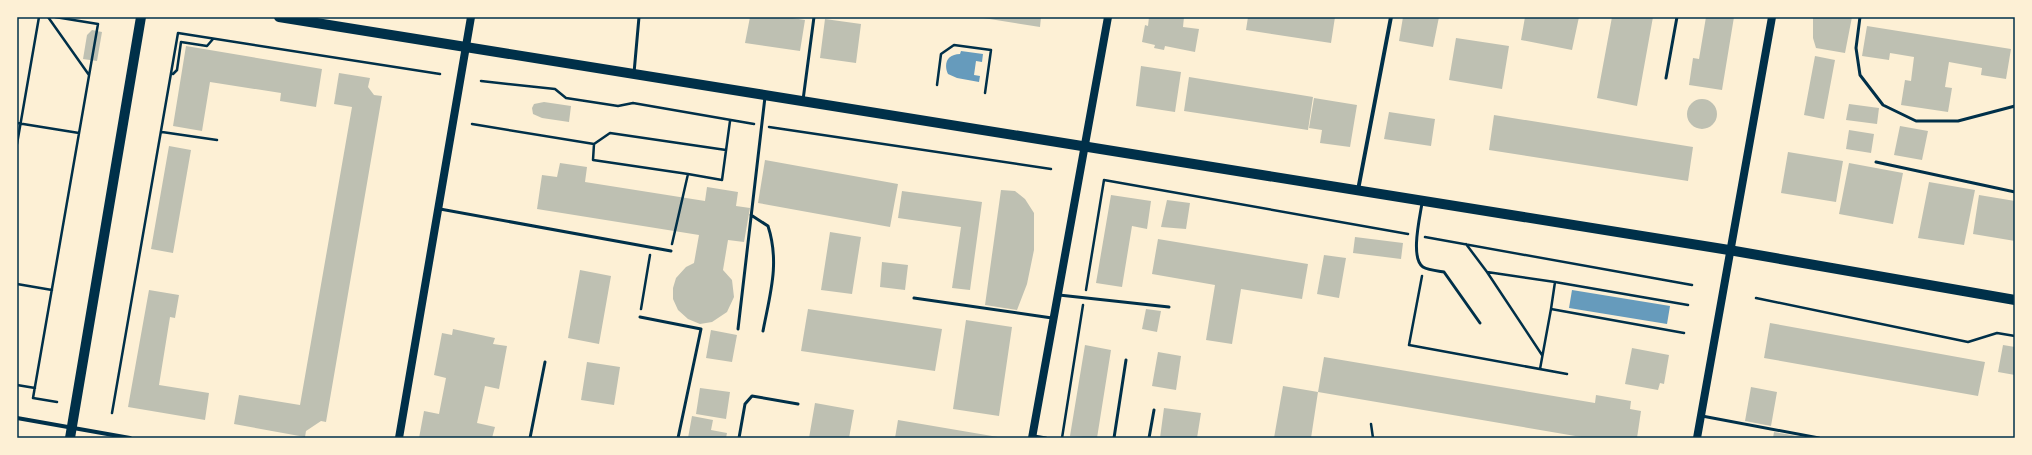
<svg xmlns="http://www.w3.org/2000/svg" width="2032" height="455" viewBox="0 0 2032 455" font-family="Commissioner,sans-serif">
  <rect width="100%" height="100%" fill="#fdf0d5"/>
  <!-- water -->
  <path fill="#669bbc" d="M961,51L983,54L982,62L976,61L974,75L980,76L979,82L957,78L948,74C943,63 948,54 960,54Z
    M1572,290L1670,306L1667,324L1569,308Z"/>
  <!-- building -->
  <path fill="#bec0b2" d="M750,17H786L805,20L800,51L745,43Z
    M977,17H1041L1040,27Z
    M1149,17H1184L1183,27L1199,29L1195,52L1165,46L1164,50L1154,48L1155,45L1142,42L1145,25L1148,26Z
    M1248,17H1335L1331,43L1246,30Z
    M1403,17H1439L1433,47L1399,41Z
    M1525,17H1579L1572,50L1521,40Z
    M1612,17H1653L1637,106L1597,98Z
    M1706,17H1734L1722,90L1689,85L1693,58L1699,59Z
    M1813,17H1852L1845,53L1816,48L1813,38Z
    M825,19L861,24L856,63L820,58Z
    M1867,26L2011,49L2006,79L1981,75L1982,68L1949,62L1945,87L1952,88L1948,112L1901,105L1905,80L1911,81L1914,57L1890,53L1889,60L1862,56Z
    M92,30L102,32L97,61L83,59L87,35Z
    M1456,38L1509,46L1502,89L1449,80Z
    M186,46L322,69L316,107L280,101L281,93L210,82L202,131L173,126Z
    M1815,56L1835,60L1824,119L1804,115Z
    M1141,66L1181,72L1175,112L1136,106Z
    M339,73L370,78L368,87L374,95L382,96L326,422L321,421L306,431L305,437L234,424L239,395L300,405L352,107L334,104Z
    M1189,77L1313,97L1308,130L1184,111Z
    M1314,98L1357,105L1350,147L1320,143L1322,130L1309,128Z
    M1687 114a15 15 0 1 1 30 0a15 15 0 1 1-30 0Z
    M544,102L571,106L569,122L542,118L533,114L532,108L534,104Z
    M1849,104L1879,108L1877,124L1846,120Z
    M1389,112L1435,119L1431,146L1384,139Z
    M1494,115L1693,147L1688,181L1489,150Z
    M1900,126L1928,131L1922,160L1894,155Z
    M1849,130L1874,134L1871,153L1846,149Z
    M169,146L191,150L173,253L151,249Z
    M1788,152L1843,161L1836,202L1781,193Z
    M765,160L898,184L890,227L758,203Z
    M560,163L587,167L585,182L705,201L707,187L738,192L736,206L750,208L744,242L728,240L723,270L732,280L734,297L727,312L712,322L700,324L688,319L678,310L673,299V288L676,278L686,267L694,263L699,235L537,209L542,175L557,177Z
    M1849,163L1903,173L1893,224L1839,214Z
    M1929,182L1975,190L1964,245L1918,238Z
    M1001,190L1015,191L1025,199L1034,213V250L1027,284L1017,310L985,305Z
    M902,191L982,202L970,290L952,288L961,227L898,218Z
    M1111,195L1151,201L1147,229L1132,226L1122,287L1096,283Z
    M1979,195L2015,201V241L1973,234Z
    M1167,200L1190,203L1186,229L1161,227Z
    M830,232L861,237L852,294L821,290Z
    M1355,237L1403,243L1401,259L1353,253Z
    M1158,239L1308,264L1302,299L1241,289L1232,344L1206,340L1215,285L1152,274Z
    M1324,255L1346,258L1339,298L1317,294Z
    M882,262L908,265L905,290L880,287Z
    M580,270L611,276L599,344L568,338Z
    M149,290L179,295L175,318L170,317L159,385L209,393L205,420L128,407Z
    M808,309L942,329L935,371L801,351Z
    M1146,309L1161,311L1157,332L1142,329Z
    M966,320L1012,327L999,416L953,409Z
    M1770,323L1985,362L1978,396L1764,358Z
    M453,329L495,338L493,344L507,346L499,389L485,386L477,423L495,427L492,438H419L424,411L439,414L446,378L434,375L442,333L452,335Z
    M711,330L737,335L732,362L706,358Z
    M1085,345L1111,350L1097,438L1070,436Z
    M2003,345L2015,347V375L1998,372Z
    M1632,348L1669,355L1664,384L1660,383L1658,390L1625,384Z
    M1158,352L1181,356L1176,390L1152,386Z
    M1324,357L1595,403L1596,395L1631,401L1630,409L1641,411L1637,438H1587L1318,392Z
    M587,362L620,367L614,405L581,400Z
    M1283,386L1318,392L1311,438H1274Z
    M1751,387L1777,392L1771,426L1745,421Z
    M700,388L730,392L726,419L696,414Z
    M815,403L854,410L849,438H809Z
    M1164,408L1201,413L1197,438H1160Z
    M692,416L713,420L711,430L727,433L726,438H688Z
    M898,420L998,437V438H895Z
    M1774,432L1803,437V438H1773Z"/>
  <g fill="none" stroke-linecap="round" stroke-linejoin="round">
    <!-- path -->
    <path stroke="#003049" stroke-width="2.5" d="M48,17L89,75
      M55,17L98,24L33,398L57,402
      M173,74L177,70L181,42L207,46L213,39
      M481,81L555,89L566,98L618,106L633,103L754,124
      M937,85L941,54L954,45L991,50L985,93
      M17,123L79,133
      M472,124L594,144L610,133L726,150
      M769,127L1051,169
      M162,132L217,140
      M17,144L39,17
      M594,144L593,160L688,174
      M1425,237L1692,285
      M672,244L688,174L722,180L730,121
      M1466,244L1487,272L1555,282
      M1487,272L1542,355
      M1422,276L1409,345L1567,374
      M17,284L52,290
      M1086,290L1104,180L1408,234
      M1756,298L1968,342L1997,333L2015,336
      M641,309L650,255
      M1551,309L1555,282L1688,305
      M1540,369L1551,309L1684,333
      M17,385L35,388
      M112,413L178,33L440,74
      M1371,424L1373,438
      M1062,438L1083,305"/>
    <!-- service -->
    <path stroke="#003049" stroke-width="3" d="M1860,17L1856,48L1860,75L1883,105L1916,121H1958L2015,106
      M634,73L639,17
      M1666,78L1677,17
      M803,100L814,17
      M1876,162L2015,192
      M1422,203C1420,217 1410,258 1423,267C1428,270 1438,271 1444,272L1480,323
      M440,209L671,251
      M751,215L768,226C780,263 770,294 763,331
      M1059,295L1169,307
      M914,298L1052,318
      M640,317L701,329L678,438
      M738,329L765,97
      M1702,416L1819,438
      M1034,436L1046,438
      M530,438L545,362
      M739,438L745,404L752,396L798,404
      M1114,438L1126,360
      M1149,438L1154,410"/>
    <!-- minor -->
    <path stroke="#003049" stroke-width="4" d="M1358,190L1391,17
      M17,418L130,438"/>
    <!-- secondary -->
    <path stroke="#003049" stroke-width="8" d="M399,438L471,17
      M1032,438L1108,17
      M1697,438L1772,17"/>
    <!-- primary -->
    <path stroke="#003049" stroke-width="10" d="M279,17L1729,250L2015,300
      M70,438L141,17"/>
  </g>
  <!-- border -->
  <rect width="2032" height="455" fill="none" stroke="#fdf0d5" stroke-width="36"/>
  <rect x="18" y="18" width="1996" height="419" fill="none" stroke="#003049" stroke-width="1.5"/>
</svg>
